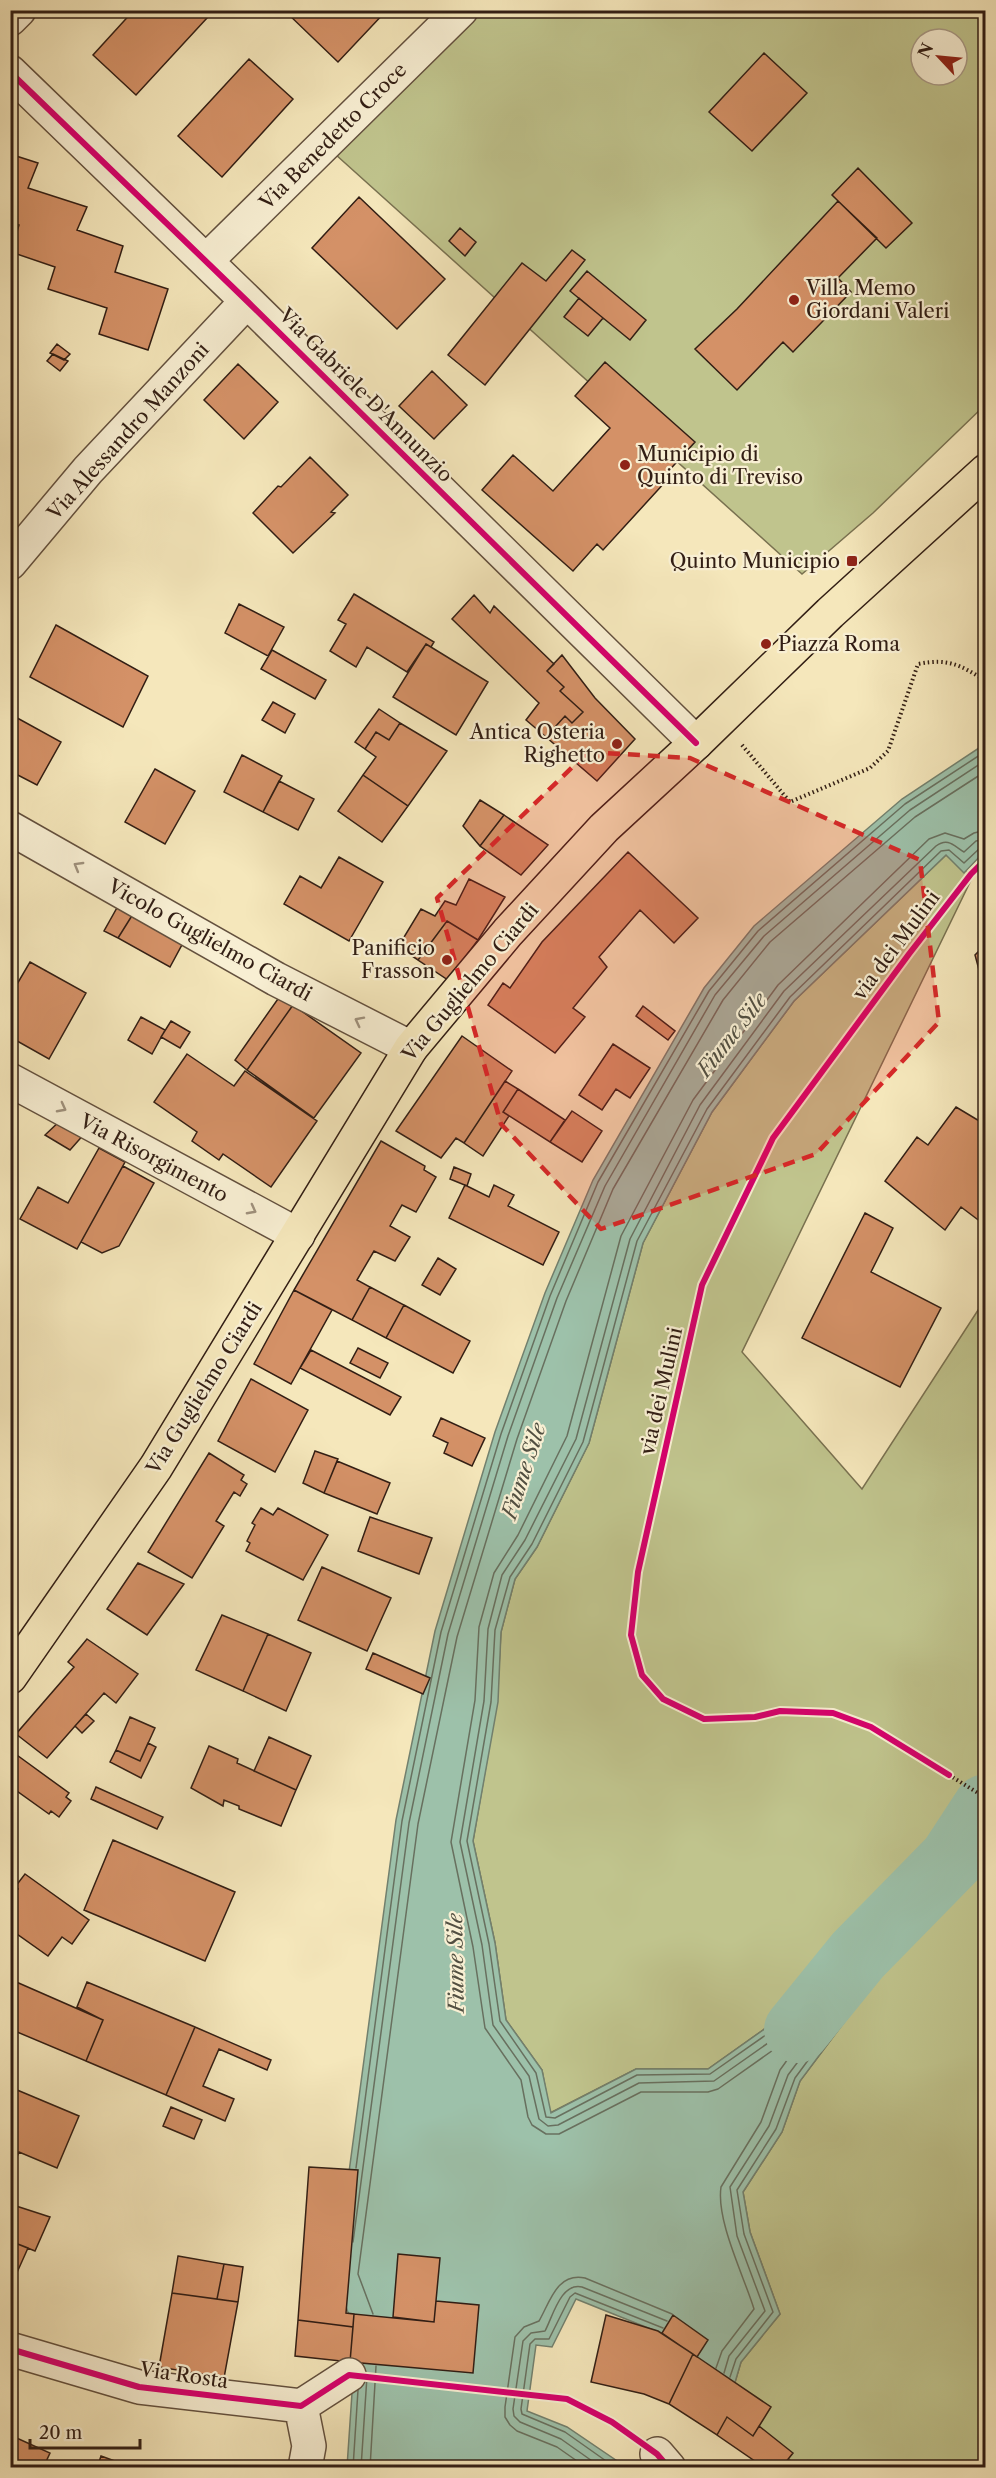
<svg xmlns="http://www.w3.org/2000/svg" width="996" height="2478" viewBox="0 0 996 2478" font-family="'Libre Caslon Text',serif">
  <rect width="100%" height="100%" fill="#f5e7bb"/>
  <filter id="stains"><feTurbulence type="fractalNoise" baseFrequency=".00333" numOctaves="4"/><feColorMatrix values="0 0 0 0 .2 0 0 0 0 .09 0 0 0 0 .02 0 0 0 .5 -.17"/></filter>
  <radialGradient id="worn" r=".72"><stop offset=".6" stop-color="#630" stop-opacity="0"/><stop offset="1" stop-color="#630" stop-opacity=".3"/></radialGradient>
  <!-- green -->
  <path fill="#c0c48d" stroke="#797150" stroke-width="1.5" fill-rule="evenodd" d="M467,11H972L986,21L985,405L873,513L802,574L335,154ZM921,39H957V75H921Z
    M946,855L973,876L742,1352L862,1489L982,1304L985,1307V2467H798L728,2406L741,2362L780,2314L750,2232L743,2192L782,2132L800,2081L854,2009L846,1953L780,2018L708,2069H636L550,2113L542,2070L506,2020L495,1943L473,1841L497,1702L501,1632L515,1579L537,1547L589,1443L643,1243L712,1112L794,1001Z"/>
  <!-- water -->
  <path fill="#9dc1aa" stroke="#72806e" stroke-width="1.5" d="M985,744V851L964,873L946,855L794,1001L712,1112L643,1243L589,1443L537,1547L515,1579L501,1632L498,1702L473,1841L495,1943L506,2020L542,2070L551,2113L636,2069H708L780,2018L846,1953L865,1965L854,2009L800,2081L782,2132L743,2192L750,2232L780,2314L741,2362L728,2406L673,2371L687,2353L673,2338L576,2299L552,2347L536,2345L527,2411L567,2427L626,2467H347L356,2334L335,2277L396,1820L435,1631L495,1432L545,1293L593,1180L704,988L754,926L902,799Z"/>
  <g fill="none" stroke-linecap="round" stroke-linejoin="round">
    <!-- shore -->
    <path stroke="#68705f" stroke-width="1.5" d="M356,2168L402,1821L441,1632L501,1434L550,1296L598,1182L709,991L758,931L905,804L986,751
      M353,2242L409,1823L448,1634L508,1436L557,1298L605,1186L715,995L764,936L910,810L986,760
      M373,2314L358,2274L418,1824L457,1637L517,1439L566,1301L613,1189L723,1000L770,942L915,817L986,771
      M716,2368L722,2351L754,2309C744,2276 716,2221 721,2187L761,2122L780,2070L816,2020L812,2018L793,2036L718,2089L708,2092H641L559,2134H546L532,2125L528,2117L521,2080L485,2028L473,1947L451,1842L475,1700L479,1627L494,1573L518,1535L567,1436L621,1236L693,1100L778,985L929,839L945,833L964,839L974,833L986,830
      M724,2373L729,2356L765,2311L737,2236L730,2187L769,2126L788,2075L842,2003L848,1977L843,1975L788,2029L714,2081L639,2083L558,2125L548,2126L539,2119L529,2076L493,2025L482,1945L460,1842L484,1701L488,1629L502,1575L525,1540L576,1439L630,1239L700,1105L784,991L936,846C948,837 954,846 964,852L976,841L986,839
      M730,2377L736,2359L773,2312L744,2234L737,2190L776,2129L795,2078L848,2006L857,1968L846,1962L783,2023L710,2074L637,2075L555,2118L546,2117L536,2073L500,2021L489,1944L467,1841L491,1702L495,1630L510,1577L532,1544L583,1442L637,1241L707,1109L790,997L941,851L949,850L964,863L980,848L986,847
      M353,2468L358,2390
      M361,2468L367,2376
      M370,2468L376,2366
      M587,2468L557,2447L517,2431L510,2425L505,2417V2407L515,2337L524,2327L539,2321C550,2302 557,2272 585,2278L672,2314
      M602,2468L561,2439L520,2422L514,2416L513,2409L523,2341L531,2333L545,2331C553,2316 561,2282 582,2287L667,2321
      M616,2468L565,2432L522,2414L521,2409L530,2344L535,2339H549L570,2297L575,2293L663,2328"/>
    <!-- river -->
    <path stroke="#9dc1aa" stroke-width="66" d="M797,2030L858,1955L952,1859L986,1807"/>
  </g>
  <!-- building -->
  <path fill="#d49167" stroke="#321e14" stroke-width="1.5" d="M134,10H199L207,18L136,95L93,55Z
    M289,10H387L338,62L287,13Z
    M764,53L807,93L752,151L709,112Z
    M249,59L293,99L222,177L178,136Z
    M10,154L38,163L28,188L87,207L77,230L123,246L115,272L168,289L148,350L99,334L107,308L48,289L55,267L11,252L19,225L10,222Z
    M858,168L912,223L886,248L832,195Z
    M359,197L445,279L397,329L312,248Z
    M838,201L877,238L838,278L851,292L793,352L783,342L737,390L695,349L737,309Z
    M460,228L476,242L465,256L449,241Z
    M572,250L585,260L485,385L448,355L522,263L546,281Z
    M587,271L646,320L630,340L570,291Z
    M579,298L603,318L588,336L564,317Z
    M57,344L70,354L64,360L50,353Z
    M53,354L68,361L60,371L47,361Z
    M605,362L695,442L664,476L667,480L603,550L597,544L573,571L482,490L513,455L553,491L610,428L575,396Z
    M238,364L278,402L244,439L204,400Z
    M432,371L467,405L434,439L399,406Z
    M310,457L348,495L331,512L335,513L293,553L253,513L278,486L281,487Z
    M354,594L434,642L431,647L426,644L407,672L367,647L356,667L330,651L346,624L338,620Z
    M474,595L490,613L494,606L554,664L547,671L564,687L560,691L583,712L572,723L565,716L546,737L526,720L539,703L452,619Z
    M239,604L284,627L268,656L225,633Z
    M56,625L148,676L123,727L30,677Z
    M426,644L488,682L456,735L393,697Z
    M272,650L326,680L315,699L261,669Z
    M562,655L595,698L635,739L597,781L546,737L565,716L572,723L583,712L560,691L564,687L547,671Z
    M273,702L295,714L285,733L262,720Z
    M379,709L400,723L389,740L376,732L365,749L355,742Z
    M10,714L61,742L37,785L10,771Z
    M400,723L447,751L408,806L363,775L376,757L365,749L376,732L389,740Z
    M242,755L282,776L263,812L224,792Z
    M155,769L195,791L165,844L125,822Z
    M363,775L408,806L382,842L338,811Z
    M279,781L314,799L298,830L263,812Z
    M480,800L504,815L480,846L463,826Z
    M504,815L548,845L521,875L480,846Z
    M628,852L698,918L674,943L640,910L599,957L607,967L573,1008L585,1017L555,1053L488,1005L503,983L510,988L542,942Z
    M339,857L383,882L349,941L284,904L300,876L321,888Z
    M469,879L505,897L478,940L447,921L418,960L398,947L421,909L435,916L445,901L456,905Z
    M118,906L133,914L118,938L104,931Z
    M133,914L184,941L170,967L118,938Z
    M447,921L478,940L448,980L418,960Z
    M986,944V996L975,955Z
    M30,962L86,993L49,1059L10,1037V996Z
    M280,996L293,1005L247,1070L235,1060Z
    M293,1005L361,1053L314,1118L247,1070Z
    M643,1006L675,1031L668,1040L636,1016Z
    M141,1017L165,1030L152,1054L128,1040Z
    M171,1021L190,1032L180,1048L161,1037Z
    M462,1036L512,1071L464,1143L456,1138L441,1158L396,1131Z
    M613,1044L650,1068L630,1098L616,1089L602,1110L579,1095Z
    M187,1054L234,1086L245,1071L317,1121L271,1187L223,1154L219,1160L192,1141L197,1132L154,1102Z
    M505,1081L518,1089L503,1112L509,1116L483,1156L464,1143Z
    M518,1089L565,1120L550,1142L503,1112Z
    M956,1107L986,1125V1216L981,1222L961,1207L945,1230L885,1181L917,1137L928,1145Z
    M572,1111L602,1131L582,1162L550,1142Z
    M62,1119L86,1132L70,1150L45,1135Z
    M381,1141L425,1166L424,1170L436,1177L416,1212L402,1205L390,1226L410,1237L395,1261L374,1251L357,1280L370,1287L352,1320L294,1290Z
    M99,1148L125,1162L77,1249L20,1219L38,1187L68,1203Z
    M123,1166L154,1183L119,1246L102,1253L81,1242Z
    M454,1167L471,1174L467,1186L450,1179Z
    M465,1185L489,1197L494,1185L514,1195L508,1206L559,1232L543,1265L449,1218Z
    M865,1213L893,1228L871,1272L941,1308L900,1387L802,1338Z
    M438,1258L456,1269L440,1295L422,1285Z
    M370,1287L404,1305L386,1338L352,1320Z
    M294,1290L332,1310L291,1384L254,1364Z
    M404,1305L470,1341L453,1373L386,1338Z
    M358,1348L388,1363L380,1378L350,1363Z
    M311,1350L401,1397L390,1415L300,1368Z
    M251,1379L308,1410L275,1472L218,1441Z
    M441,1418L485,1438L472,1466L444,1453L448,1443L433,1436Z
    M315,1451L338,1459L324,1493L303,1483Z
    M209,1453L244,1475L241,1480L247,1484L240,1496L234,1492L216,1521L224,1526L192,1578L148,1552Z
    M337,1461L390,1483L377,1514L324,1493Z
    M261,1508L273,1515L278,1508L328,1535L303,1580L246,1551L250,1543L247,1541L255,1525L252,1523Z
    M370,1517L432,1538L419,1574L358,1551Z
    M138,1563L184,1584L147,1635L107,1609Z
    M322,1567L391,1598L367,1651L298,1620Z
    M222,1615L268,1634L243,1691L196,1670Z
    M268,1634L311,1653L286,1711L243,1691Z
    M87,1639L138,1674L116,1703L104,1693L47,1758L16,1734L74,1667L68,1662Z
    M373,1653L430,1678L423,1694L366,1669Z
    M86,1714L94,1721L82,1733L75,1726Z
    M130,1717L155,1728L140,1761L116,1750Z
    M269,1737L311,1756L296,1790L254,1771Z
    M148,1743L156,1747L141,1778L110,1762L116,1750L140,1761Z
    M209,1746L238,1759L237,1763L296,1790L281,1826L239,1809V1806L224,1800L223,1806L191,1788Z
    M10,1750L69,1793L66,1797L71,1801L59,1817L51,1811L49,1814L10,1786Z
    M96,1787L163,1817L157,1829L91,1799Z
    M113,1840L235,1892L205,1961L84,1910Z
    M25,1874L89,1920L72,1944L62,1937L48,1956L10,1929V1899L18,1889L15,1887Z
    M14,1981L103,2020L86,2061L10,2029V1989Z
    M87,1982L195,2027L166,2095L86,2061L103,2020L77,2007Z
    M195,2027L271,2060L267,2070L219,2049L203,2086L234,2099L225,2121L166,2095Z
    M10,2087L79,2116L57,2168L19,2152L10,2173Z
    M171,2107L202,2120L194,2139L163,2126Z
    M309,2167L358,2170L346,2313L354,2314L353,2327L298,2320Z
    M10,2204L50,2217L35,2251L10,2241Z
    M10,2241L28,2248L10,2288Z
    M398,2254L440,2258L434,2322L393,2317Z
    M178,2256L224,2264L217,2299L172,2293Z
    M224,2264L243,2267L238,2302L217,2299Z
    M172,2293L238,2302L224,2378L159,2367Z
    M436,2301L479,2305L473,2373L350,2362L354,2314L434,2322Z
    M606,2315L658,2331L693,2354L669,2404L644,2394L591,2382Z
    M673,2315L708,2340L697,2357L662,2333Z
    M298,2320L353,2327L350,2362L295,2356Z
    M693,2354L771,2407L753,2436L727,2417L717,2435L669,2404Z
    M727,2417L753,2436L759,2426L793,2453L781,2468H765L717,2435Z
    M10,2435L50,2453L43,2468H10Z
    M101,2456L134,2468H97Z"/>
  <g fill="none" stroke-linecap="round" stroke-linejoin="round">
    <defs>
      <path id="minor" d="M10,19L19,10
        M10,72L247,301L696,743
        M206,261L461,10
        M10,563L88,470L247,301
        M10,828L276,979L411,1048
        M10,1080L298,1235
        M10,2349L139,2387L301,2406L349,2375
        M301,2406L309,2446L305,2468
        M657,2454L669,2468"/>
      <path id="major" d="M10,1677L156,1467L411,1048L508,932L604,828L696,743L830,613L986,471"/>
    </defs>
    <!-- minor casing -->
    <use href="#minor" stroke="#63503e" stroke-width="36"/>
    <!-- major casing -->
    <use href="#major" stroke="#321e14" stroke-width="36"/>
    <!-- path -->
    <path stroke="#321e14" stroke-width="4" stroke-dasharray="1.5 3" stroke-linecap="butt" d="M742,745L790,802L870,768L888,751L918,664C949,658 960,665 986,681
      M949,1775L986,1798
      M382,2379L567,2399L612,2422L629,2434"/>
    <!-- minor -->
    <use href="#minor" stroke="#f8efd3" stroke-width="33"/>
    <!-- major -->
    <use href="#major" stroke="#f5e7bb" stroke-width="33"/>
    <defs>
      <path id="cycleway" d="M10,72L247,301L696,743
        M949,1775L871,1727L833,1713L780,1711L755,1717L704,1719L663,1699L642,1675L631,1635L638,1572L702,1285L773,1138L909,954L971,874L986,859
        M10,2349L139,2387L301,2406L349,2375L567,2399L612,2422L657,2454L669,2468"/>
    </defs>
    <!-- cycleway casing -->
    <use href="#cycleway" stroke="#f8efd3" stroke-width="10"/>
    <!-- cycleway -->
    <use href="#cycleway" stroke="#d6006c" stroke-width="6"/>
  </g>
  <!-- one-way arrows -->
  <defs><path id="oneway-chevron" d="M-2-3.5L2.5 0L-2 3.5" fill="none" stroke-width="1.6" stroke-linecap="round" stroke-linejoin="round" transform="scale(1.5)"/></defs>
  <g stroke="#9f917d">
    <use href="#oneway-chevron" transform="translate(78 866) rotate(-150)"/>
    <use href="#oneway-chevron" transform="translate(359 1021) rotate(-153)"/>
    <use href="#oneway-chevron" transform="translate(62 1108) rotate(28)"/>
    <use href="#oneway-chevron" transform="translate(252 1210) rotate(28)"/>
  </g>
  <!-- marked area -->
  <path fill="#d62828" fill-opacity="0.2" stroke="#d62828" stroke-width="4.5" stroke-dasharray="12 8" stroke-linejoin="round" d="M588,752L690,758L920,860L939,1022L816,1154L601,1229L501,1124L437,898Z"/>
  <!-- markers -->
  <g fill="#8f2418" stroke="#f8efd3" stroke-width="2">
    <circle cx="794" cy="300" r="6"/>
    <circle cx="625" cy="465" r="6"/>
    <rect x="846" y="555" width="12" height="12" rx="3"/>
    <circle cx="766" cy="644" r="6"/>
    <circle cx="617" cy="744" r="6"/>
    <circle cx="447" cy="960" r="6"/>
  </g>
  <g text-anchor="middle" stroke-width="4.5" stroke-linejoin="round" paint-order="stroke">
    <!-- street labels -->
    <g font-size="20" fill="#321e14" stroke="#f8efd3">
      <text transform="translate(333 136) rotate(-45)" y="7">Via Benedetto Croce</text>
      <text transform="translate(366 395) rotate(45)" y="7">Via Gabriele D'Annunzio</text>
      <text transform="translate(128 431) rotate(-48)" y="7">Via Alessandro Manzoni</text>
      <text transform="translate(210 940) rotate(29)" y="7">Vicolo Guglielmo Ciardi</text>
      <text transform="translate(896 945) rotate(-53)" y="7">via dei Mulini</text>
      <text transform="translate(470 982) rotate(-50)" y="7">Via Guglielmo Ciardi</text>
      <text transform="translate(154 1158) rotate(28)" y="7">Via Risorgimento</text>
      <text transform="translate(204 1388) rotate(-58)" y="7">Via Guglielmo Ciardi</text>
      <text transform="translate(661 1391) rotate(-77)" y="7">via dei Mulini</text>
      <text transform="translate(184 2375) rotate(8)" y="7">Via Rosta</text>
    </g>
    <!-- poi labels -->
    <g font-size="20" fill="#321e14" stroke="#f8efd3" text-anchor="start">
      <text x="806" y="295">Villa Memo<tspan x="806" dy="23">Giordani Valeri</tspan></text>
      <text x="637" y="461">Municipio di<tspan x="637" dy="23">Quinto di Treviso</tspan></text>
      <text x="840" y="568" text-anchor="end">Quinto Municipio</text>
      <text x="778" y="651">Piazza Roma</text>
      <text x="605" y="739" text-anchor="end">Antica Osteria<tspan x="605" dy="23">Righetto</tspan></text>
      <text x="435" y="955" text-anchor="end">Panificio<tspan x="435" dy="23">Frasson</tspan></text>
    </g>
    <!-- water labels -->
    <g font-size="21" font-style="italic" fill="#524f41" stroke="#f8efd3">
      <text transform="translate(732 1035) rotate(-52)" y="7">Fiume Sile</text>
      <text transform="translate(524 1471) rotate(-72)" y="7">Fiume Sile</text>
      <text transform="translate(456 1963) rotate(-91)" y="7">Fiume Sile</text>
    </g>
  </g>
  <!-- margin -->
  <rect width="996" height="2478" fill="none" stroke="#f5e7bb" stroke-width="36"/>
  <rect x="12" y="12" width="972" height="2454" fill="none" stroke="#321e14" stroke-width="3"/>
  <rect x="18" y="18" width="960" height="2442" fill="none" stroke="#321e14" stroke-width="1.5"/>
  <!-- north arrow -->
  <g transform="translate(939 57) rotate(296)"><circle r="28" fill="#f8efd3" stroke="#a99b87" stroke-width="1.5"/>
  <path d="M0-4.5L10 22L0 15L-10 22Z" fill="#8f2418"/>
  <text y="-9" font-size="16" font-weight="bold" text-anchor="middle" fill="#321e14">N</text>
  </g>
  <!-- scale -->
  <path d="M30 2439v9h110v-9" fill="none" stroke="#321e14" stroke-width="3"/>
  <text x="39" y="2439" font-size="18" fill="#321e14" stroke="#f8efd3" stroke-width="4.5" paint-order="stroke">20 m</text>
  <rect width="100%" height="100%" filter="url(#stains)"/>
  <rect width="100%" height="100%" fill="url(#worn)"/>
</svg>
